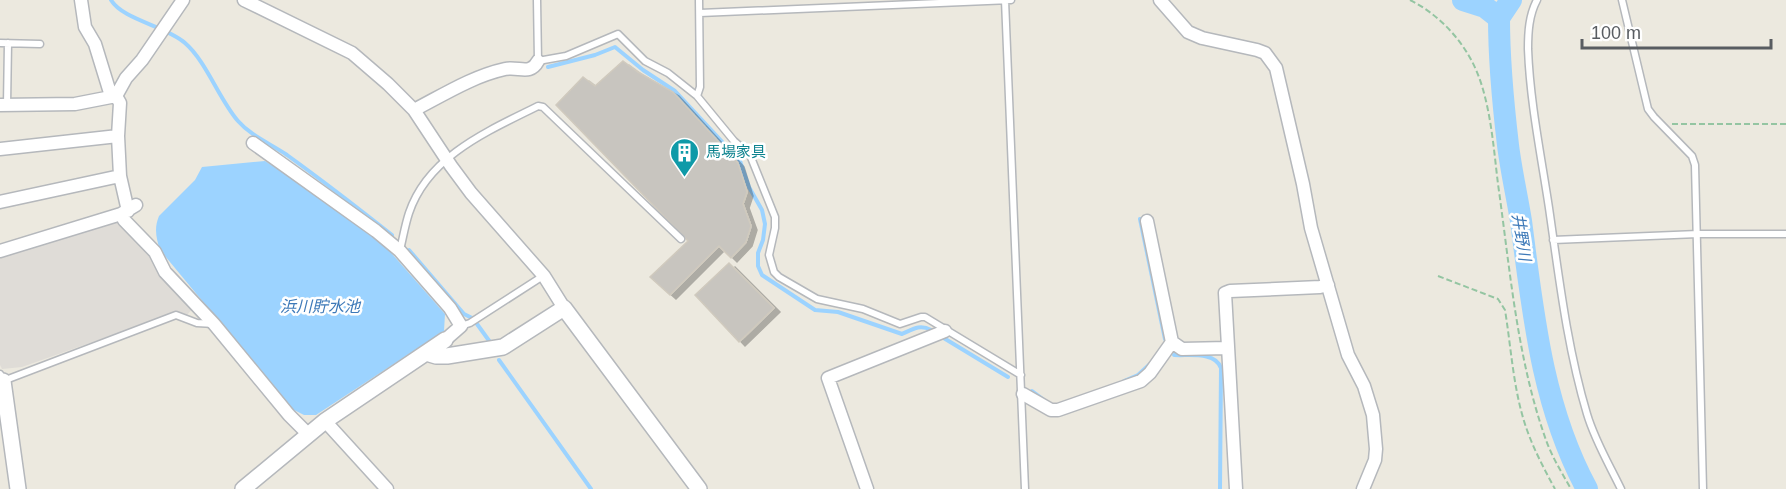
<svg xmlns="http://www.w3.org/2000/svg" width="1786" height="489" viewBox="0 0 1786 489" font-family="Arial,'Noto Sans JP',sans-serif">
  <defs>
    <filter id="shadow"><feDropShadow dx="6" dy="4" stdDeviation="0" flood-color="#0004"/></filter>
  </defs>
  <rect width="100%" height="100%" fill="#ece9df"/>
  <!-- industrial -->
  <path fill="#dfdcd7" d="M114,220L150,254L193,308L187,315L177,312L22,367L2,369L0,365V256Z"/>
  <!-- water -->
  <path fill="#9cd3ff" d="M265,161L298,182L386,247L445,314L444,331L316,415H304L292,409L160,250C156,238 154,228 159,216L195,180L202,167Z"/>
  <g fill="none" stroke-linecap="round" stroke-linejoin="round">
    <!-- stream -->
    <path stroke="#9cd3ff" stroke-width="4" d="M111,0C123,20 166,26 185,43C206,61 219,99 238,121C251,136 271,144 287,155C323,181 358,208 392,235
      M548,67L595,55L615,47L643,70L675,91L740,161L749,187L762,210L765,224L763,240L758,253V266L762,275L815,310L838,312L902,334C913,329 920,324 931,330
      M1140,219L1165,339
      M409,250L464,314L472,318
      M477,324L490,342
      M942,337L1008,377
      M1174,355C1189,356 1215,351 1221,368L1220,489
      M499,360L591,489
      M1124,381L1138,375L1150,364
      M1032,391L1044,400"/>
    <!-- river -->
    <path stroke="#9cd3ff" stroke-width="22" d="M1463,0L1485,7L1499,18
      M1499,18C1499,60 1503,103 1508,145C1511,170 1517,196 1521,221C1533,313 1542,406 1587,489
      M1499,18L1511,0"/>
  </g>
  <!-- building -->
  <path fill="#c8c5bf" stroke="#d0cabe" stroke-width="1.5" filter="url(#shadow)" d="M623,61L638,72L673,92L738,163L747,192L743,204L751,226L746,242L731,258L719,246L670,295L650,277L688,241L556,105L583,77L595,86Z
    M729,263L774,308L739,342L695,295Z"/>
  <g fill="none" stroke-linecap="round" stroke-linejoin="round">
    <defs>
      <path id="service" d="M537,0L538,61L566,56L618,34L645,61L668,73L697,96L734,141L750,155L775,217V228L769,255L774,272L779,277L817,299L863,309L900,324L921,317H925L1021,375
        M1005,0L1025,489
        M1537,0C1529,15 1528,32 1528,49C1530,102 1541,155 1549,208C1559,277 1567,347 1587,414C1595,441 1609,464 1621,489
        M1622,0L1648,109L1654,117L1692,156L1695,165L1703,489
        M700,13L1011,0
        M0,43L40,44
        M697,96L700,87L699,0
        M7,105L8,43
        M1553,240L1698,234H1786
        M400,250C403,238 405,225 409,213C428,156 488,131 538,106L543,107L681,239
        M461,326L470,323L543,276
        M0,374L3,381L176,315L197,323L214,324"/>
      <path id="minor" d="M81,0L85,27L95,44L111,96
        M244,0L352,53L388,84L414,110L451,166L471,193L544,276L564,308
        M1160,0L1188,32L1202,38L1257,50L1265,53L1276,68L1303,184L1311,228L1348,355L1364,386L1373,415L1376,449L1375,460L1363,489
        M116,96L120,103L118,136L120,176L128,211
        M0,105L75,104L116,96L126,78L142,60L183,0
        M414,110C443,95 473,76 505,69C519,66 530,76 538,61
        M253,143L376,231L400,251L450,308L461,326L445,340
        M0,149L118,136
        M0,202L120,176
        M121,214L124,220L155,252L165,272L214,324L289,415L308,434
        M1147,221L1172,342L1182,349L1227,348
        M0,251L121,214L136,205
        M1023,394L1051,410H1058L1141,381L1150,373L1172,342
        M325,421L387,489
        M867,489L828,378L945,331
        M1236,489L1225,293L1230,291L1320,287L1328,285"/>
      <path id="tertiary" d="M426,353L436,356H447L503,347L564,308L699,489
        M3,381L18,489
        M243,489L325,421L445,340"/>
    </defs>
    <!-- service casing -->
    <use href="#service" stroke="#b5b8bc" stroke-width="9"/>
    <!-- minor casing -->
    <use href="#minor" stroke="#b5b8bc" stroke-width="15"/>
    <!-- tertiary casing -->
    <use href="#tertiary" stroke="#b5b8bc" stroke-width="18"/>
    <!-- path -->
    <path stroke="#94c5a2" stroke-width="2" stroke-dasharray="6 3" stroke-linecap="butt" d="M1410,0C1434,12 1455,32 1469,56C1490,91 1493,144 1498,184C1510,269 1517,359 1546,440C1552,457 1562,473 1571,489
      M1672,124H1786
      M1438,276L1498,299L1505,310C1511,347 1513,385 1524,421C1531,444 1543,467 1555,489"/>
    <!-- service -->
    <use href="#service" stroke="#fff" stroke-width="6"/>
    <!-- minor -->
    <use href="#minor" stroke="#fff" stroke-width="12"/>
    <!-- tertiary -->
    <use href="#tertiary" stroke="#fff" stroke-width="15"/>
  </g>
  <!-- icons -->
  <defs>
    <symbol id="building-pin" viewBox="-11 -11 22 30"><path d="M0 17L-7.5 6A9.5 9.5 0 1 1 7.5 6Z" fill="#0f9aa8" stroke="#fff"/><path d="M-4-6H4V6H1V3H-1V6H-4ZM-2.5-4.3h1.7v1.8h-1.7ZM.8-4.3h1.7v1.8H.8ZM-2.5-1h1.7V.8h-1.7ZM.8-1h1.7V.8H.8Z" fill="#fff"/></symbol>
  </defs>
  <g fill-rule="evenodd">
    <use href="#building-pin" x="668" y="136" width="33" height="45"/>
  </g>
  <g text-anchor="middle" stroke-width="5" stroke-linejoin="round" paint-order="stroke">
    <!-- culture labels -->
    <g font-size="15" fill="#0d838f" stroke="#fff" text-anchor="start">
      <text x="706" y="157">馬場家具</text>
    </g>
    <!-- water labels -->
    <g font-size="16" font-style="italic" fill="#3d79b8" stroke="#fff">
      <text transform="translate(1522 237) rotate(81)" y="6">井野川</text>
      <text x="320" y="312">浜川貯水池</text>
    </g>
  </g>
  <!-- scale -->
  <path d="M1582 39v9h189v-9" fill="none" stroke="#585c61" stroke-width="3"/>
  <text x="1591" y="39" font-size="18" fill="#585c61" stroke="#ffffff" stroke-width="4.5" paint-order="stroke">100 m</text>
</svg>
